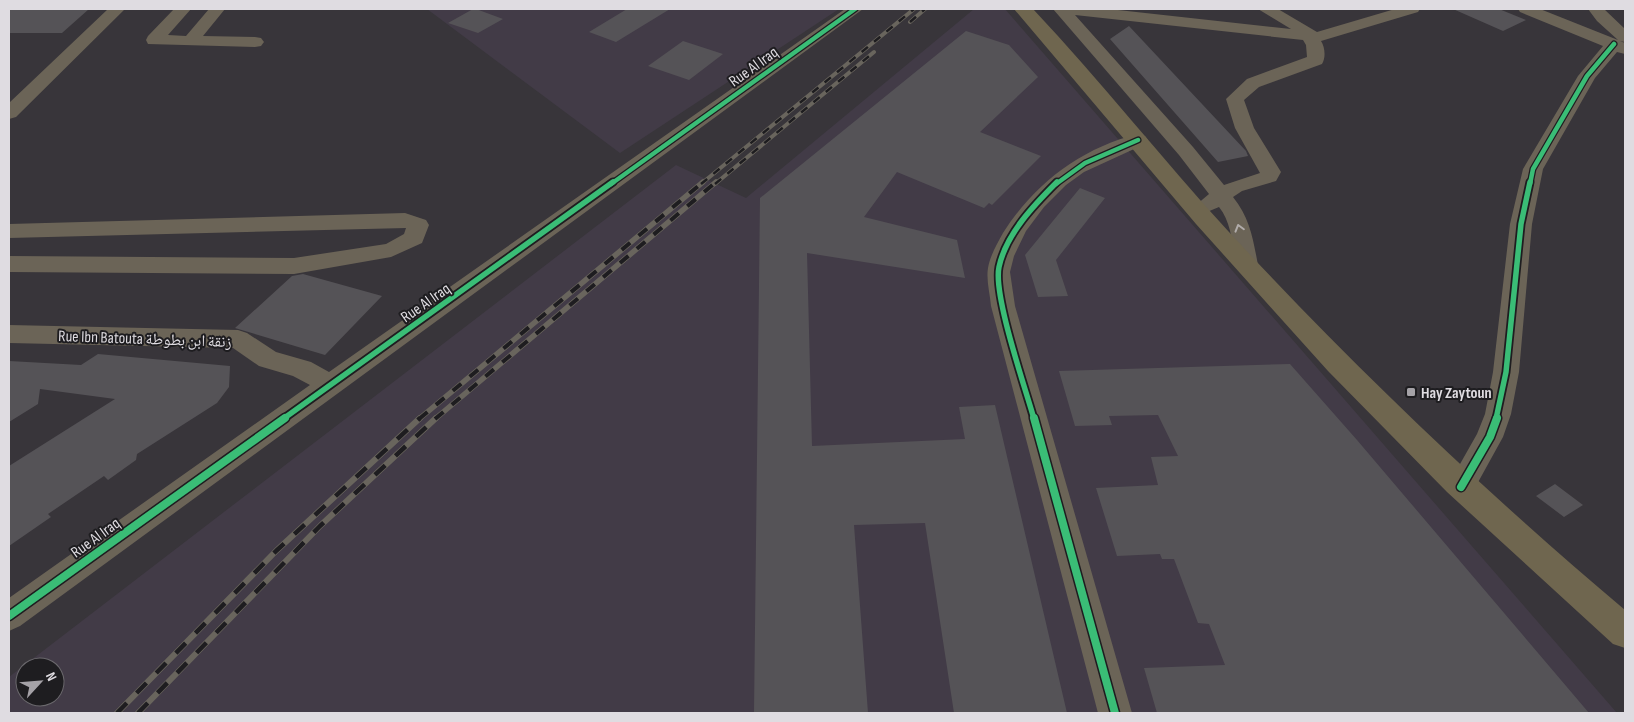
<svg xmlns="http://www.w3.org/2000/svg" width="1634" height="722" viewBox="0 0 1634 722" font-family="'Sofia Sans Condensed','Noto Naskh Arabic',sans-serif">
  <rect width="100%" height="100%" fill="#38353a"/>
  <!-- built -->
  <path fill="#423b47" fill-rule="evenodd" d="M427,9H839L620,153Z
    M974,9H1005L1617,713H9V677L676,165L746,198ZM25,667H55V697H25Z"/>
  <!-- building -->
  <path fill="#555357" d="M9,9H89L62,33H9Z
    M473,9H476L503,19L478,33L448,23Z
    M627,9H670L616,42L589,32Z
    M1453,9H1499L1526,20L1503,31Z
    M1129,26L1246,151L1248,156L1218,162L1110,39Z
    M966,31L1009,45L1038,77L980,132L1041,156L992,205L989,203L984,208L897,172L864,217L957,240L965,278L807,253L812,446L965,439L959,407L995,405L1067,713H954L925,523L854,525L868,713H754L760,198Z
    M683,41L723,54L689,80L648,66Z
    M1080,188L1105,198L1056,260L1068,296L1038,297L1025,255Z
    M303,274L382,296L325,355L235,328L292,276Z
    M98,354L230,366L229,387L217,403L137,454L136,460L108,480L104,476L48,514L51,517L9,546V466L115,399L40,389L38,404L9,422V361L81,365Z
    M1290,364L1357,440L1589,713H1157L1144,668L1225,665L1209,624L1198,623L1174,559H1162L1160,554L1117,556L1096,488L1158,485L1151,457L1178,456L1158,415L1109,416L1112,425L1075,426L1059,371Z
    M1555,484L1583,505L1564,517L1536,496Z"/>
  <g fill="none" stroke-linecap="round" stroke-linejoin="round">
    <!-- minor -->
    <path fill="#6b6457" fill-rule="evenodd" d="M108,9H125L16,117L9,119V103Z
      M174,9H191L168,35L186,36L209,9H225L203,36L255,37L261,38L264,42L261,46L255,47L148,44L146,40L148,36Z
      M845,9H863L20,626L9,631V598L310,385L293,376L259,366L233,348L9,343V325L238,330L247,333L276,352L311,362L329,372Z
      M1053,9H1109L1291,29L1258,9H1278L1317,32L1395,9H1420L1418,12L1321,41C1325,47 1326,58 1322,64L1259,87L1244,100L1254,128L1281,172L1276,181L1242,191L1233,197C1250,218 1253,239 1258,265L1255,270L1247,273L1239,270L1236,265C1232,245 1232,223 1219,207L1207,212L1200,210L1196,205L1209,194L1179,155ZM1075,15L1303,40L1306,45L1307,57L1247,79L1226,99L1235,128L1260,173L1224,185L1193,147Z
      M1518,9H1540L1618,40L1597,21L1588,9H1604L1625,29V42L1620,41L1625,43V54L1617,52L1595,78L1543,169L1532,224L1519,372L1511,414L1503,437L1471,495L1461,499L1451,495L1447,487L1477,434L1485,414L1493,372L1510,224L1523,169L1578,76L1603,46L1520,12Z
      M1138,134L1145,136L1148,140L1145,144L1084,172L1066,185L1044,207L1026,231L1014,256L1010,272L1015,306L1132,713H1098L991,306C990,294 986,280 988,268C990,256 997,244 1003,233C1034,184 1081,148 1138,134Z
      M405,213L426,220L429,225L422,243L391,257L294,274L9,272V256L294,258L386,244L404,234L406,228L9,238V224Z"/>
    <!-- major -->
    <path fill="#6f664f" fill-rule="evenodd" d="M1014,9H1033C1101,81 1162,159 1229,232C1354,367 1485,492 1625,610V648L1613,644L1447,492L1328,371L1196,224Z"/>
    <defs>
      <path id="rail-far2" d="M910,22L925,9
        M701,184L914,9
        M715,184L874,52"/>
      <path id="rail-far1" d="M419,419L703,182
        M435,419L716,182"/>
      <path id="rail" d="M117,713L276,551L420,418
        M138,713L320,526L436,418"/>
    </defs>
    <!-- rail-far2 casing -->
    <use href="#rail-far2" stroke="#69655d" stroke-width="4"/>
    <!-- rail-far1 casing -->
    <use href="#rail-far1" stroke="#69655d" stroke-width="5.5"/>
    <!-- rail casing -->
    <use href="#rail" stroke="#69655d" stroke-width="6"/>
    <!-- rail-far2 -->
    <use href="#rail-far2" stroke="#1e1d20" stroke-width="2.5" stroke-dasharray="8" stroke-linecap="butt"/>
    <!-- rail-far1 -->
    <use href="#rail-far1" stroke="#1e1d20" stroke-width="4" stroke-dasharray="11" stroke-linecap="butt"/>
    <!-- rail -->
    <use href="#rail" stroke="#1e1d20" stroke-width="4.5" stroke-dasharray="14" stroke-linecap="butt"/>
    <defs>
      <path id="cycleway-far2" d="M611,184L855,9
        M1056,184L1085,163L1138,140
        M1530,184L1533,169L1587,76L1614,44"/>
      <path id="cycleway-far1" d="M283,419L613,182
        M1034,419C1025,387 993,295 999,267C1006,234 1034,205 1057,182
        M1496,419L1506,372L1521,224L1530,182"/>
      <path id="cycleway" d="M1034,418L1115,713
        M1461,487L1490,437L1497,418
        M9,616L285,418"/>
    </defs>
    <!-- cycleway-far2 casing -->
    <use href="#cycleway-far2" stroke="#1e1d20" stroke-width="7"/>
    <!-- cycleway-far1 casing -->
    <use href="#cycleway-far1" stroke="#1e1d20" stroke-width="9"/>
    <!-- cycleway casing -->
    <use href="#cycleway" stroke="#1e1d20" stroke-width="11"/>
    <!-- cycleway-far2 -->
    <use href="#cycleway-far2" stroke="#3abd76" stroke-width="4.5"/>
    <!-- cycleway-far1 -->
    <use href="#cycleway-far1" stroke="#3abd76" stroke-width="5.5"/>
    <!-- cycleway -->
    <use href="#cycleway" stroke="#3abd76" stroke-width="8"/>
  </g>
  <!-- one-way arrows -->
  <defs><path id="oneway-chevron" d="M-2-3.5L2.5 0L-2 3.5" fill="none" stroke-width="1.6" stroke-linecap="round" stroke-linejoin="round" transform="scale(1.25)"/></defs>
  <use stroke="#b1acaa" href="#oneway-chevron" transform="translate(1239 228) rotate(-106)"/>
  <!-- markers -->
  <rect fill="#a5a2a7" stroke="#1e1d20" stroke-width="2" x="1406" y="387" width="10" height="10" rx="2.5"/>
  <g text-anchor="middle" stroke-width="4" stroke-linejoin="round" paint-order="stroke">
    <!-- street labels -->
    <g font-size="16" fill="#dfdce1" stroke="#1e1d20">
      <text transform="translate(753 66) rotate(-36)" y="6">Rue Al Iraq</text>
      <text transform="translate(425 302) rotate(-35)" y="6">Rue Al Iraq</text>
      <text transform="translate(145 338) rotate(2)" y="6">Rue Ibn Batouta زنقة ابن بطوطة</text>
      <text transform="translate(95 537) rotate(-36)" y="6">Rue Al Iraq</text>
    </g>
    <!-- poi labels -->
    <g font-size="16" font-weight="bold" fill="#dfdce1" stroke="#1e1d20" text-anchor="start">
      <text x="1421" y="398">Hay Zaytoun</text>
    </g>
  </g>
  <!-- border -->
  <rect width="1634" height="722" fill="none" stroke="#dfdce1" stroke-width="20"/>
  <!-- north arrow -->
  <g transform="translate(40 682) rotate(64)"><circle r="24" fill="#1e1d20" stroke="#6b696d"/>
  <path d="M0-4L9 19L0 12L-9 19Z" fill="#a5a2a7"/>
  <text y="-8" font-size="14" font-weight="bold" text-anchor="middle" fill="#dfdce1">N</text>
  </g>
</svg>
